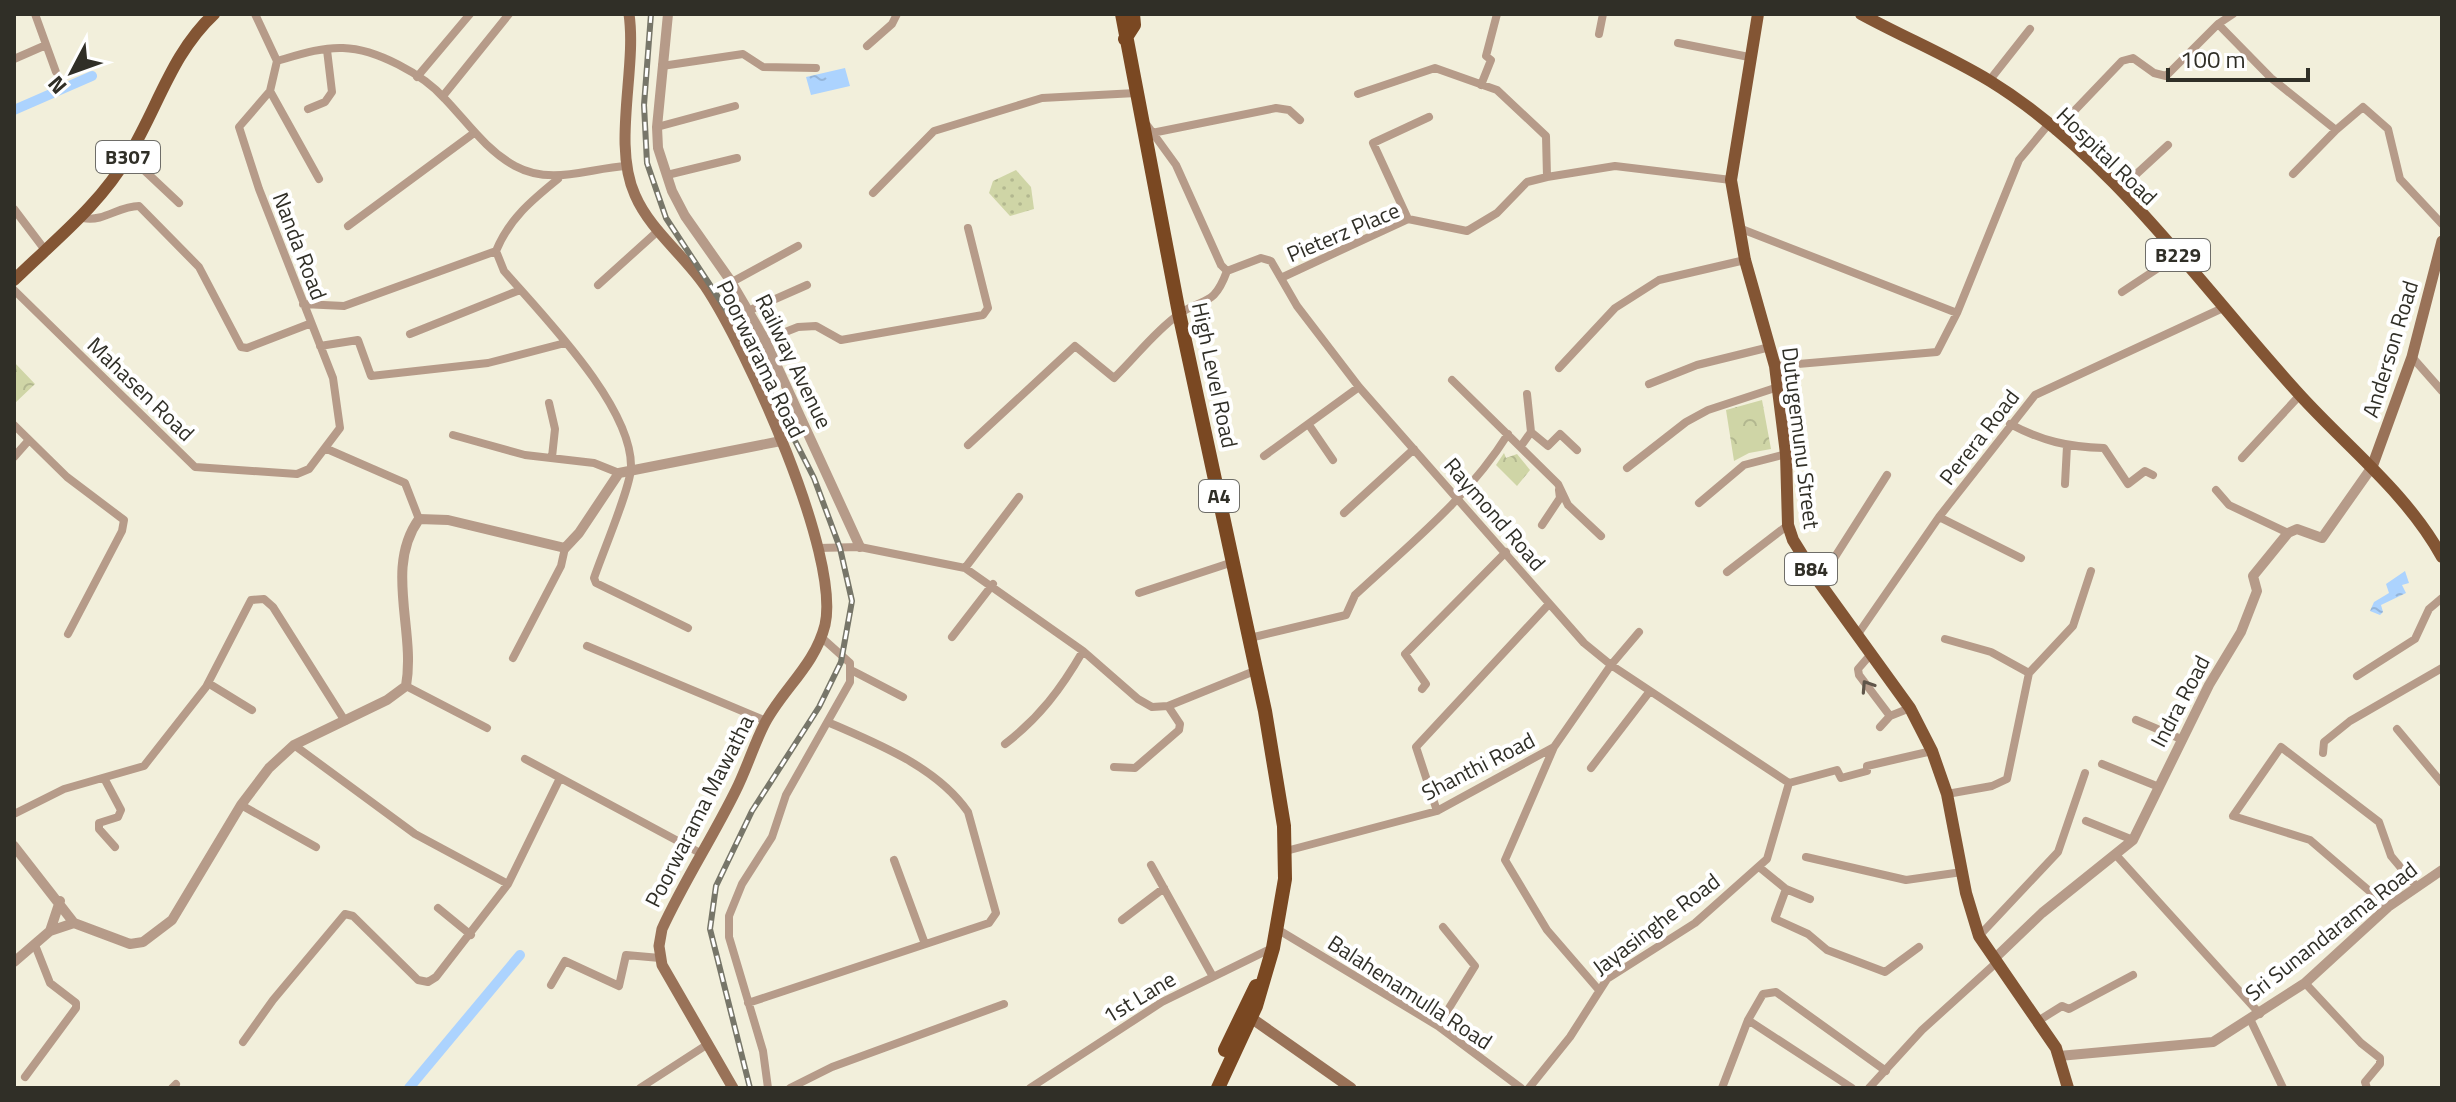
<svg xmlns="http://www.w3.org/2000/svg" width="2456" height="1102" viewBox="0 0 2456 1102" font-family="'Titillium Web',sans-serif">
  <defs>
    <pattern id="grass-dots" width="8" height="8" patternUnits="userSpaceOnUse" patternTransform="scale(2)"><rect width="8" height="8" fill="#cfd5a6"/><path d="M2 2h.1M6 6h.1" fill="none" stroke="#b2b78f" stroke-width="1.8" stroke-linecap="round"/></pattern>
    <pattern id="park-crowns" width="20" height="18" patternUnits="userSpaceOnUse" patternTransform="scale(2)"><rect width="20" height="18" fill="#cfd5a6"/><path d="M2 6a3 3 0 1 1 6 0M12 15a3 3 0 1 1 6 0" fill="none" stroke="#b2b78f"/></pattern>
    <pattern id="water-ripples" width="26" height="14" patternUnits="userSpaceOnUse" patternTransform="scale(2)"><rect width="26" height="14" fill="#acd3fe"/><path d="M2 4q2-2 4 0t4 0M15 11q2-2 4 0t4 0" fill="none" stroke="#94b5da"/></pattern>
  </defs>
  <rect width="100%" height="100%" fill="#f2efdb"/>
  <!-- grass -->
  <path fill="url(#grass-dots)" d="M1016,170L1031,187L1034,209L1010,216L989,193L993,181Z"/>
  <!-- park -->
  <path fill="url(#park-crowns)" d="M14,362L35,384L14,404Z
    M1762,400L1771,449L1749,453L1734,461L1726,410Z
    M1504,453L1506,458L1517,454L1530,470L1517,486L1496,465Z"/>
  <!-- water -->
  <path fill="url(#water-ripples)" d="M845,68L850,86L811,95L806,77Z
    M2405,571L2409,583L2402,585L2406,593L2381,605L2383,612L2380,615L2370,611L2374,602L2389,593L2386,584Z"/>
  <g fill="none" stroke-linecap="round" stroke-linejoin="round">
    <!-- canal -->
    <path stroke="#acd3fe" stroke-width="10" d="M14,110L92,76
      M409,1088L520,955"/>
    <!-- minor -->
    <path stroke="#b69b89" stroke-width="8" d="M35,14L56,72
      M255,14L277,61
      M2218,24L2271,78L2336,130L2363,107L2388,129L2400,179L2442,224
      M1599,34L1603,14
      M1678,43L1749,57
      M867,46L892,24L897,14
      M14,59L46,45
      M277,61C298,55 322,47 343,48C376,49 423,74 445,99C467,122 486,150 515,166C552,186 588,168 627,166
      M662,66L743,54L763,67L816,68
      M417,77L470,14
      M1989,81L2030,29
      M1481,85L1491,60L1486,56L1497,14
      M270,91L319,179
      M1358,94L1435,68L1497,90L1546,136L1547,177
      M443,96L509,14
      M308,109L325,102L332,92L327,50
      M1147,125L1176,165L1221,265L1227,271L1261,258L1271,261L1297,306L1359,387L1584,643L1611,665L1789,783L1837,770L1841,778L1867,771V766L1932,751
      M657,127L735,106
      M2055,131L2122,61L2133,58L2154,73L2166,76L2218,24L2233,14
      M1152,133L1276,108L1289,110L1300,120
      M129,156L179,203
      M2293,174L2336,130
      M667,175L737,158
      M558,179C532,200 509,219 496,251L504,271C544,317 633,407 631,468C630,489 602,554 594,578L596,583L688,628
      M2119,190L2168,145
      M873,193L934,131L1042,98L1136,93
      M14,209L45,250
      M83,218C105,222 118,206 139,206L199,267L241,347L247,348L309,324
      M1408,219L1373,143L1429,117
      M348,226L474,133
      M1739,228L1957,313
      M1283,277L1408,219L1467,231L1497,213L1527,182L1547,177L1615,166L1731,180
      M732,282L798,246
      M598,285L659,230
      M14,290L195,467L297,474L309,469L340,428L333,378L259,189L239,127L270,91L277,61
      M2122,292L2178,255
      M303,304L344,306L496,251
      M748,311L807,285
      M410,334L520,290
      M765,340L798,327L816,326L841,340L983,315L988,308L968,228
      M320,346L358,340L371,376L488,363L565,343
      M2412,357L2442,391
      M1775,366L1937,352L1957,313L2019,160L2048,125
      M1559,368L1615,308L1659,280L1745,260
      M1452,380L1558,484L1568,505L1601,536
      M1649,384L1697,365L1770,347
      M549,403L555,429L552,457
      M2010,424C2042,441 2068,447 2104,448L2128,484L2145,471L2153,475
      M14,425L67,477L124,520L122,531L68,634
      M1309,425L1333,460
      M1531,432L1548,446L1560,434L1577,450
      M453,435L525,455L594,463L619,473
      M968,445L1075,346L1114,378C1135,358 1154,332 1178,315C1203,296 1213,309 1227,271
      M1521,446L1531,432L1527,394
      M327,449L405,483L419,519
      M1264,456L1359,387
      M14,457L29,440
      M2242,458L2300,395
      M1627,468L1686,422L1708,410L1778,387
      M2065,484L2067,446
      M2216,490L2229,505L2288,533
      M1699,503L1744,465L1786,454
      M1344,513L1414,449
      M1939,517L2021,558
      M1542,525L1560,498L1559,490
      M818,548L860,547L965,568L1083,651L1138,699L1152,707L1168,706L1257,670
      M965,568L1019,497
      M1727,572L1788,525
      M1819,582L1887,475
      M1139,593L1233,562
      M1858,634L1939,517L2035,395L2225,307
      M952,637L993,584
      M1250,638L1346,615L1355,595C1410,544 1468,498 1508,434
      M1945,639L1991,652L2029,673
      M587,646L766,721
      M1871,654L1858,669L1859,675L1890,716
      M513,658L561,566L565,548
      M853,671L903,697
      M2357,676L2415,639L2429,609L2442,598
      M208,683L252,710
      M406,686L487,728
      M1422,689L1426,684L1405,654L1506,552
      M2136,720L2181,739
      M1880,727L1890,716L1910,708
      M2397,729L2442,783
      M1005,744C1039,718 1061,689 1083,651
      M294,745L415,834L508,884
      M1554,747L1611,665L1639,632
      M2323,753L2324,742L2350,721L2442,668
      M525,759L702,854
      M2102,764L2159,787
      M1114,767L1135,768L1179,730L1180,724L1168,706
      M1591,768L1650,691
      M104,778L121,810L118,817L99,823V829L115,847
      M1947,794L1992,786L2007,779L2029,673L2073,626L2091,571
      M241,805L316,847
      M1437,811L1416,747L1549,604
      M14,814L64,789L144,766L206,687L251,600L264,599L273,607L345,721
      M2086,821L2133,840
      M1286,851L1437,811L1554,747L1505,860L1547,930L1598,989
      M2116,855L2260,1014
      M1806,857L1906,880L1962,872
      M894,860L925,944
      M1151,865L1212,975
      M1759,867L1786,889L1775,919L1808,934L1827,950L1885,972L1919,947
      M1786,889L1810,899
      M2388,907L2310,840L2233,816L2281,747L2379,822L2391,856L2417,887
      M438,908L471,935
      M1122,920L1164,888
      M1277,929L1438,1026L1521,1088
      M1979,936L2058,852L2085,773
      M2305,983L2361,1043L2380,1058V1064L2365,1082L2367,1088
      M551,985L565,961L619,986L626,955L660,958
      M748,1003L989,923L996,913L968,812C937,767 878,744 830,723
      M1748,1020L1852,1088
      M2038,1021L2062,1006L2069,1009L2133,975
      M2251,1021L2283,1088
      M1438,1026L1475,966L1443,927
      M243,1042L273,1000L345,914L353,916L418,980L428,982L436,977L508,884L560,778
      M25,1077L76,1008V1003L50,983L35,945
      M172,1088L176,1084
      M640,1088L708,1044
      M768,1088L763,1051L729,937V916L742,884L772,837L786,795L850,682V663L821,637
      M790,1088L832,1067L1004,1004
      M1030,1088L1162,1002L1272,948
      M1529,1088L1570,1037L1607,979L1695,923L1767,859L1789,783
      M1722,1088L1748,1020L1763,994L1776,992L1886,1071
      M1869,1088L1922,1030L1996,963"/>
    <!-- tertiary -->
    <path stroke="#b69b89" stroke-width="10" d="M668,14L657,127L658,148L672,191L685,216L730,280L765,340L860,547
      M14,846L74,923L130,944L143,942L172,920L241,805L269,768L294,745L387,700L406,686C416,630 384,568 419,519L448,520L565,548L579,533L619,473L781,441
      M50,931L60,901
      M1994,959L2042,913L2133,840L2209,685L2241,632L2257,591L2253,576L2288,533L2297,529L2322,538L2372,467
      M14,962L50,931L74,923
      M2059,1056L2213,1042L2305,983L2388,907L2442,870"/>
    <!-- secondary -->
    <path stroke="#997258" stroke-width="11" d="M629,14C637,69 612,144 635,195C650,230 684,255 705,286C746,347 841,555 825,625C815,665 783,689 765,723C754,744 747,768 736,790C713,837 684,881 662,929L659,946L662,965L733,1088
      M2372,467L2412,357L2442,241
      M1247,1015L1351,1088"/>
    <!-- primary -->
    <path stroke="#835534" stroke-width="12" d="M1758,14L1731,180L1745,260L1775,366L1786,454L1788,525L1793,540L1819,582L1910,708L1932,751L1947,794L1966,893L1979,936L2056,1048L2068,1088
      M1861,14C1903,37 1949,56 1990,81C2112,156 2203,289 2299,394C2348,448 2406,492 2442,557
      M14,280C56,239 99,206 129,155C158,107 172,53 214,14"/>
    <!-- trunk -->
    <path stroke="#7a4822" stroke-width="14" d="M1122,14L1179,313L1265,711L1284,826L1285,879L1273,948L1256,1006L1218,1088
      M1125,39L1134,25L1133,14
      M1225,1050L1256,986"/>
    <defs>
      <path id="rail" d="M651,14L644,105L647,163L666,218L735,323L814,478L840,548L852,601L841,662L819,707L752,811L716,886L710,929L750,1088"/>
    </defs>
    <!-- rail casing -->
    <use href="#rail" stroke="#777669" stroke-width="6"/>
    <!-- rail -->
    <use href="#rail" stroke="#fff" stroke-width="3" stroke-dasharray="9" stroke-linecap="butt"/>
  </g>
  <!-- one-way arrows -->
  <defs><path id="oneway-chevron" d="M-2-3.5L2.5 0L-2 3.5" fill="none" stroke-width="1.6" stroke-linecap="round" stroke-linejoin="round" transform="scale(2)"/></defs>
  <use stroke="#5f5549" href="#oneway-chevron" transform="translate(1867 686) rotate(-123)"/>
  <g text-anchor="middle" stroke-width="8" stroke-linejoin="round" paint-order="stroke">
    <!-- shield labels -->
    <g fill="#fff" stroke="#6e6d68" stroke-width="2">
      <rect x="96" y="141" width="64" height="32" rx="6"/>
      <rect x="2146" y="239" width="64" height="32" rx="6"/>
      <rect x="1199" y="480" width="40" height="32" rx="6"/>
      <rect x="1785" y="553" width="52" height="32" rx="6"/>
    </g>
    <g font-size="20" font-weight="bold" fill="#302f27">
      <text x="128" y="164">B307</text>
      <text x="2178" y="262">B229</text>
      <text x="1219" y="503">A4</text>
      <text x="1811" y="576">B84</text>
    </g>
    <!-- street labels -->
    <g font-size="22" fill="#302f27" stroke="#fff">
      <text transform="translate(2107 156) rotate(44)" y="8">Hospital Road</text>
      <text transform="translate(1343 232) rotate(-23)" y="8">Pieterz Place</text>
      <text transform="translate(300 246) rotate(69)" y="8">Nanda Road</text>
      <text transform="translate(2390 349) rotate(-73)" y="8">Anderson Road</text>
      <text transform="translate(761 359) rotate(64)" y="8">Poorwarama Road</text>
      <text transform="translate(794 361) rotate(64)" y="8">Railway Avenue</text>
      <text transform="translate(1215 375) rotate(78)" y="8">High Level Road</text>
      <text transform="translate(141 389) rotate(44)" y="8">Mahasen Road</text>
      <text transform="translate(1979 437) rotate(-52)" y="8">Perera Road</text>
      <text transform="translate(1801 438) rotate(83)" y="8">Dutugemunu Street</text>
      <text transform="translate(1495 514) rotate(49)" y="8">Raymond Road</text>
      <text transform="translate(2180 701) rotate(-62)" y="8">Indra Road</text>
      <text transform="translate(1478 766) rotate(-27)" y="8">Shanthi Road</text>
      <text transform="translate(699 811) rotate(-63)" y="8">Poorwarama Mawatha</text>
      <text transform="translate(1656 924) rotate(-37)" y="8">Jayasinghe Road</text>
      <text transform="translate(2331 931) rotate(-38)" y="8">Sri Sunandarama Road</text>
      <text transform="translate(1410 992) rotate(33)" y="8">Balahenamulla Road</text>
      <text transform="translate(1139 997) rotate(-31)" y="8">1st Lane</text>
    </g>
  </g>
  <!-- border -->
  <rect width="2456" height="1102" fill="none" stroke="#302f27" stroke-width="32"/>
  <!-- north arrow -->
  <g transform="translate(72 72) rotate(229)" stroke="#ffffff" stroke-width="6" paint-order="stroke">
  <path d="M0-6L14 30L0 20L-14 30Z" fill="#302f27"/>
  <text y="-12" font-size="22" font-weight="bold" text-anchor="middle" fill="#302f27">N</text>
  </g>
  <!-- scale -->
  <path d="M2168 68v12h140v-12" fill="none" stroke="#302f27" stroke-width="4"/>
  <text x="2180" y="68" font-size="24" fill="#302f27" stroke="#ffffff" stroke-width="6" paint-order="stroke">100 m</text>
</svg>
